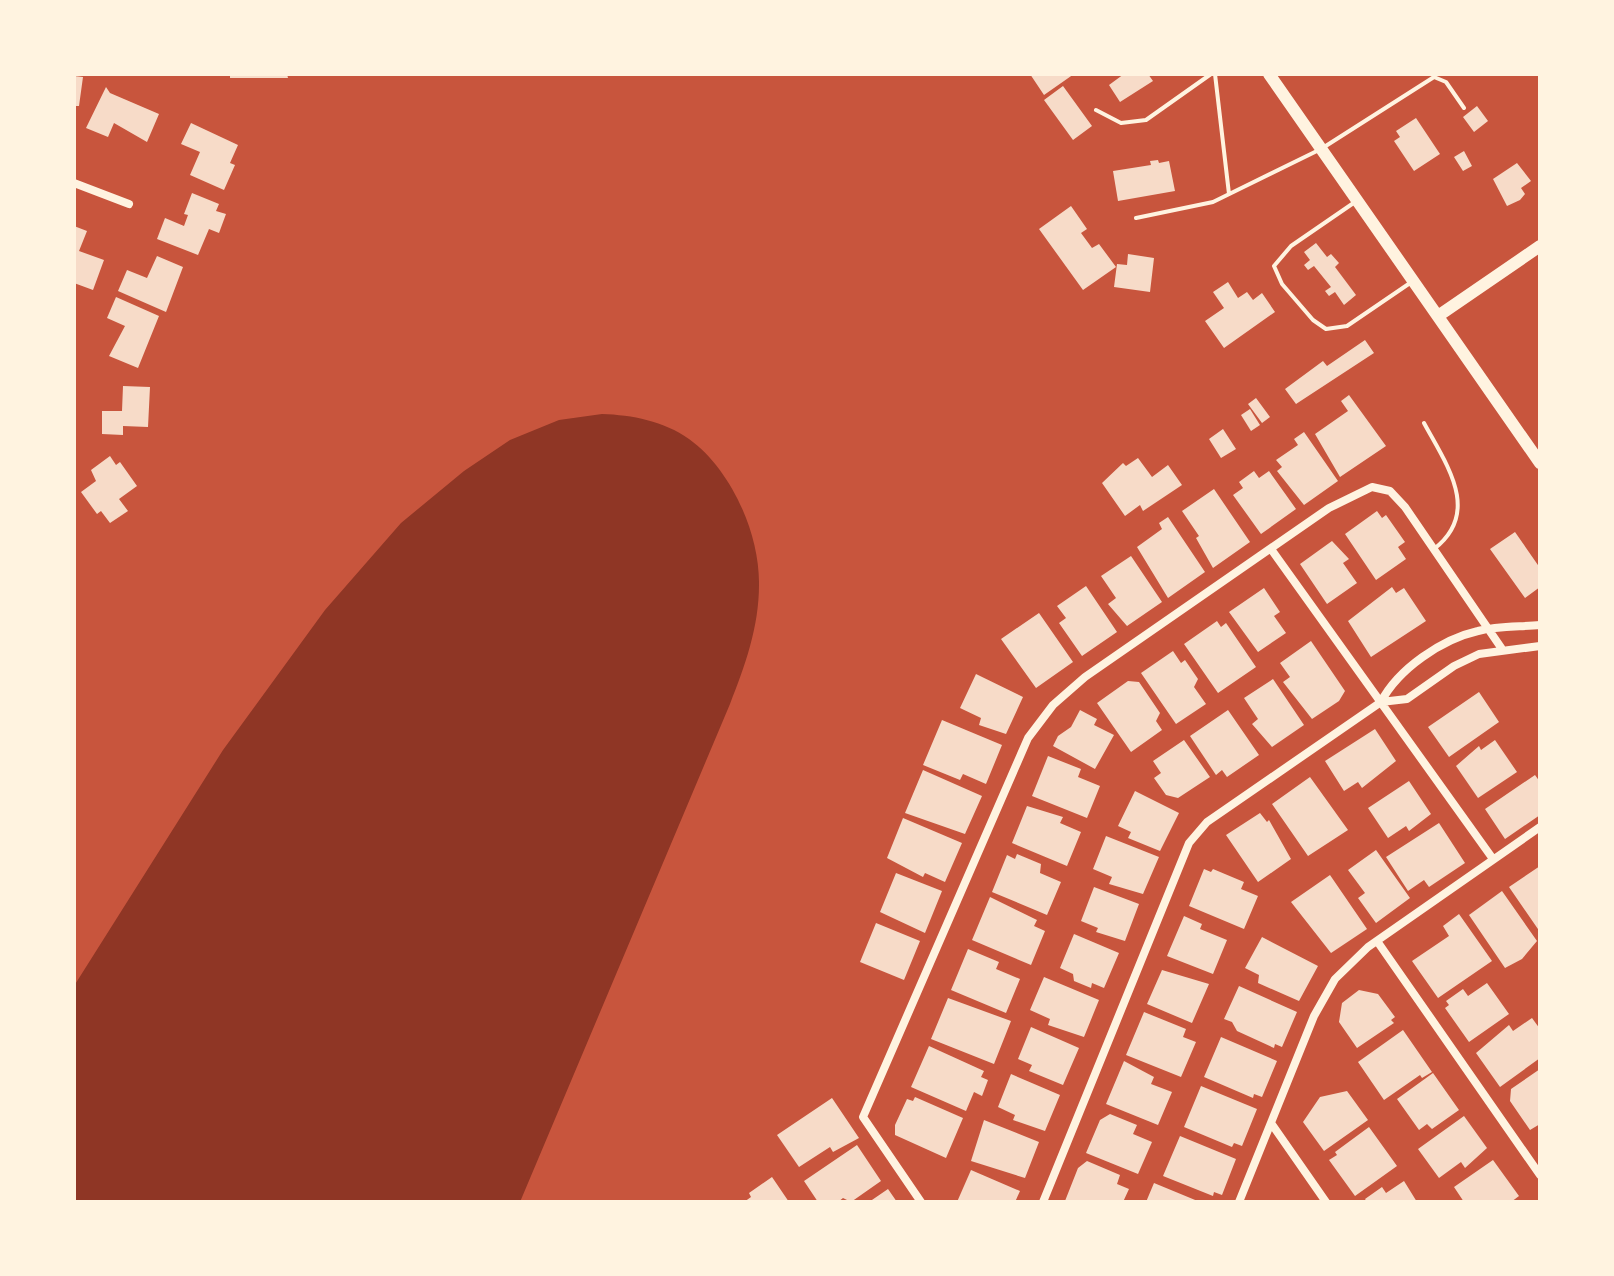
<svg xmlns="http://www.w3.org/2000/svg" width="1614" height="1276" viewBox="0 0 1614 1276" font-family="Overpass,sans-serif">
  <rect width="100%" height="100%" fill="#c8553d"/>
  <!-- water -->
  <path fill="#8f3625" d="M602,414C632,415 664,421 689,439C731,469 760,534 759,585C759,627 745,666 730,704L520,1202H74V986L223,750L325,610L401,523L464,471L510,440L559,420Z"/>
  <!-- building -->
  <path fill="#f7dbc8" d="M230,74H287L288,78H230Z
    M1030,74H1074L1044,95Z
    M1124,74H1148L1153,81L1120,102L1109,85Z
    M74,76L83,77L79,106H74Z
    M1063,86L1092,126L1073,140L1044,100Z
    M106,87L110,93L159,114L147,142L114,123L108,137L86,128Z
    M1477,106L1488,121L1474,132L1463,117Z
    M1416,118L1440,154L1414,171L1394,141L1400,137L1396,131Z
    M191,123L238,145L230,163L235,165L224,190L190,175L200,152L181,144Z
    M1464,151L1472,166L1463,171L1454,157Z
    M1158,160L1159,163L1169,161L1175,191L1118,201L1113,171L1151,165L1150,161Z
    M1517,163L1531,181L1521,188L1525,194L1520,200L1507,206L1493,179Z
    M192,193L219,204L216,211L226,214L219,233L209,229L198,255L157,239L165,218L184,226L188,215L184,214Z
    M1071,206L1087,229L1081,233L1092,248L1099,244L1116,267L1083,290L1039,229Z
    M74,226L87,231L79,251L104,260L93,290L74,283Z
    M1316,243L1327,257L1331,254L1339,263L1335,267L1356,295L1344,305L1335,292L1329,296L1325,291L1331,287L1314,266L1308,270L1304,265L1310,260L1304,252Z
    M1128,254L1154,258L1150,292L1114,287L1117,264L1127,265Z
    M157,256L183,267L166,312L118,291L127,270L147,278Z
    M1228,282L1238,298L1247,292L1253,300L1262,293L1275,312L1224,348L1205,321L1224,308L1213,292Z
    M116,297L159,316L138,368L109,356L125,326L107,318Z
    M1365,340L1374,353L1296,404L1285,389L1323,361L1327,366Z
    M123,386L150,387L148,427L123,426V435L102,434V411H122Z
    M1349,395L1386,446L1340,477L1315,434L1348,411L1341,401Z
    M1256,398L1270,417L1262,423L1248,404Z
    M1250,409L1260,425L1251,431L1241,415Z
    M1223,429L1236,449L1221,458L1209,439Z
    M1304,432L1338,481L1304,505L1277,471L1282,467L1276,460L1298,445L1294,439Z
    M110,456L116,465L120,462L137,486L119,499L128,511L110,523L101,511L97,514L81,492L96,481L91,470Z
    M1138,458L1152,477L1168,465L1182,485L1143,511L1140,505L1125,516L1102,483L1123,463L1126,466Z
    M1254,471L1259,478L1269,471L1296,509L1261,534L1233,495L1243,488L1239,482Z
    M1214,489L1250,542L1213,568L1196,538L1199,536L1182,511Z
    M1377,511L1382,518L1386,515L1405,542L1398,547L1406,559L1376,580L1345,534Z
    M1168,517L1205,572L1168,598L1137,547L1162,529L1159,523Z
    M1515,532L1540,568V587L1525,598L1490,549Z
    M1332,541L1349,559L1343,563L1357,583L1327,604L1300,564Z
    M1131,556L1162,602L1127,626L1108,604L1116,598L1101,576Z
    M1086,586L1117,632L1082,656L1059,623L1066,618L1057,606Z
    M1392,587L1396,593L1404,588L1426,621L1371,657L1348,621Z
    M1264,588L1280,612L1274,616L1286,633L1258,652L1229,612Z
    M1039,613L1073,662L1036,688L1001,639Z
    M1217,621L1221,627L1226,623L1256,667L1218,693L1184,644Z
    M1311,641L1345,691L1339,701L1312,719L1283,682L1290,677L1280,663Z
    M1173,651L1181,663L1185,660L1198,679L1194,687L1206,704L1176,724L1141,673Z
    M976,674L1023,697L1006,734L979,725L981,718L960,708Z
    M1273,679L1304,725L1272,747L1252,724L1258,719L1244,698Z
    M1128,681L1139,682L1160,713L1156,721L1162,730L1131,752L1097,703Z
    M1479,692L1499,722L1449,757L1428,727Z
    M1080,710L1097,719L1094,725L1114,735L1095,769L1053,746L1058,736L1071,727Z
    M1228,710L1259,755L1227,777L1222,770L1216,775L1190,736Z
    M942,720L1002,745L986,784L963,774L960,780L923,765Z
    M1375,729L1396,761L1362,788L1358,782L1344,791L1325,761Z
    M1184,740L1210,777L1178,798L1166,795L1154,778L1161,773L1153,761Z
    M1495,740L1517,772L1478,798L1456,766L1479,746L1481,750Z
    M1048,756L1081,769L1078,777L1100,786L1087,818L1032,796Z
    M923,770L982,796L965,834L905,813Z
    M1535,775L1540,782V815L1505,839L1485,809Z
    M1310,777L1348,830L1308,856L1272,804Z
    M1409,781L1431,814L1409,831L1406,826L1388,838L1368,808Z
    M1135,791L1179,813L1160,851L1128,838L1131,832L1118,826Z
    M1027,806L1063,817L1060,823L1081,832L1067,866L1012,843Z
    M1260,813L1267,822L1269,820L1291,859L1258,882L1226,835Z
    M903,818L962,843L945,882L925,873L923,877L887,858Z
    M1439,823L1465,863L1429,887L1424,880L1408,891L1386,857Z
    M1106,836L1159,857L1143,894L1109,884L1112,877L1093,869Z
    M1376,850L1410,898L1376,923L1358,898L1365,893L1348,870Z
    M1017,854L1041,864L1040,873L1061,882L1047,915L992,892L1007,855L1015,859Z
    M1540,866V932L1509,887Z
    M1204,869L1211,872L1213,869L1244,882L1241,889L1258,896L1244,929L1189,906Z
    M896,873L942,891L925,933L880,912Z
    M1330,875L1367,929L1331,953L1291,902Z
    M1094,887L1139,904L1125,941L1096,932L1098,928L1081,921Z
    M1502,891L1537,941L1522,959L1505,968L1469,915Z
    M990,897L1037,920L1034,926L1045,931L1031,965L972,940Z
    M1459,914L1492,961L1438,998L1412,961L1449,936L1443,926Z
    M1184,916L1202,924L1200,929L1227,940L1213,974L1167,956Z
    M876,923L920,941L904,980L860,962Z
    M1074,934L1119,953L1104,988L1092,983L1091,988L1074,981L1073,974L1060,968Z
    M1262,937L1318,966L1299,1001L1258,983L1259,975L1245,968Z
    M968,949L999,962L996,969L1020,979L1006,1013L951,990Z
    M1162,970L1209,984L1192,1023L1147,1004Z
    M1044,977L1099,1000L1084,1037L1048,1025L1050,1019L1030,1010Z
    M1487,983L1509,1014L1469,1042L1445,1008L1449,1005L1446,1001L1463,989L1468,996Z
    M1239,986L1297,1012L1282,1047L1275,1044L1274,1048L1237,1031L1232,1022L1224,1019Z
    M1359,990L1378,994L1395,1017L1391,1020L1394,1023L1357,1048L1339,1022L1342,1003Z
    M948,998L1011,1021L994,1064L931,1039Z
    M1144,1012L1186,1029L1183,1037L1196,1042L1181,1077L1126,1055Z
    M1532,1018L1540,1029V1058L1500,1087L1476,1053L1509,1025L1513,1031Z
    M1031,1027L1079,1048L1063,1085L1029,1071L1032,1065L1018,1059Z
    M1403,1030L1432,1072L1422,1078L1420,1075L1384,1100L1358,1062Z
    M1221,1037L1277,1061L1262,1097L1254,1094L1253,1098L1204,1077Z
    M929,1046L984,1071L981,1077L988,1080L982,1096L974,1092L966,1111L911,1087Z
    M1124,1061L1154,1077L1151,1084L1172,1092L1158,1125L1106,1104Z
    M1540,1069V1124L1530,1130L1510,1101L1511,1089Z
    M1433,1073L1459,1110L1432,1129L1427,1124L1419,1130L1397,1099Z
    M1011,1074L1060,1095L1045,1131L1013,1120L1015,1115L998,1107Z
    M1201,1086L1257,1109L1242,1146L1234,1143L1232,1147L1184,1127Z
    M1347,1091L1368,1120L1324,1151L1303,1122L1320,1097Z
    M915,1097L963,1118L946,1158L895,1135V1125L907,1099L913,1101Z
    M832,1098L859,1138L833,1152L830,1147L799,1167L777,1135Z
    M1110,1114L1137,1125L1133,1134L1152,1142L1138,1174L1086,1153L1100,1120Z
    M1464,1116L1487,1148L1465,1168L1461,1162L1439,1178L1418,1149Z
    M984,1120L1039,1142L1025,1178L971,1161Z
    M1369,1127L1397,1166L1355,1196L1329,1160L1337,1155L1335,1152Z
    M1180,1136L1236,1159L1222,1195L1214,1192L1213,1196L1163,1176Z
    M857,1145L881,1181L851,1202L843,1198L838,1202H818L804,1181Z
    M1493,1160L1519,1196L1511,1202H1464L1454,1187Z
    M1087,1161L1120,1175L1117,1184L1129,1189L1123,1202L1065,1201L1078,1168Z
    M971,1170L1020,1191L1015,1202H957Z
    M772,1177L789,1202H744L751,1197L749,1193Z
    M1404,1181L1417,1202H1367L1365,1199L1382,1187L1386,1193Z
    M1154,1183L1200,1202H1146Z
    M888,1189L897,1202H869Z"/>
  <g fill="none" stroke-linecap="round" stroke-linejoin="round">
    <!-- service -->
    <path stroke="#fff3e0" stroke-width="4" d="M1215,74L1229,194
      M1096,110L1121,123L1146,120L1211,74
      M1355,202L1291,246L1274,266L1282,284L1313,320L1326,329L1347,326L1413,281
      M1136,218L1213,202L1321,149L1434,77L1446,82L1464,108
      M1424,423C1446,464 1482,512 1434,549"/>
    <!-- minor -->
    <path stroke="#fff3e0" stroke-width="8" d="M74,183L129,204
      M1271,549L1493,859
      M1540,625C1520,627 1498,626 1478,631C1442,639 1398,669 1381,702L1407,699L1454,666L1479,654L1540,646
      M1377,941L1540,1175
      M1271,1123L1326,1202
      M921,1202L863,1117L1028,738L1053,705L1085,677L1329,508L1372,487L1390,491L1405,507L1502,649
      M1043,1202L1189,843L1207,822L1381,702
      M1239,1202L1314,1016L1335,979L1368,947L1540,827"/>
    <!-- secondary -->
    <path stroke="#fff3e0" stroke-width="12" d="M1269,74L1540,463
      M1438,316L1540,246"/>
  </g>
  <!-- border -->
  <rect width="1614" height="1276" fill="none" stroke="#fff3e0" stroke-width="152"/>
</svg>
